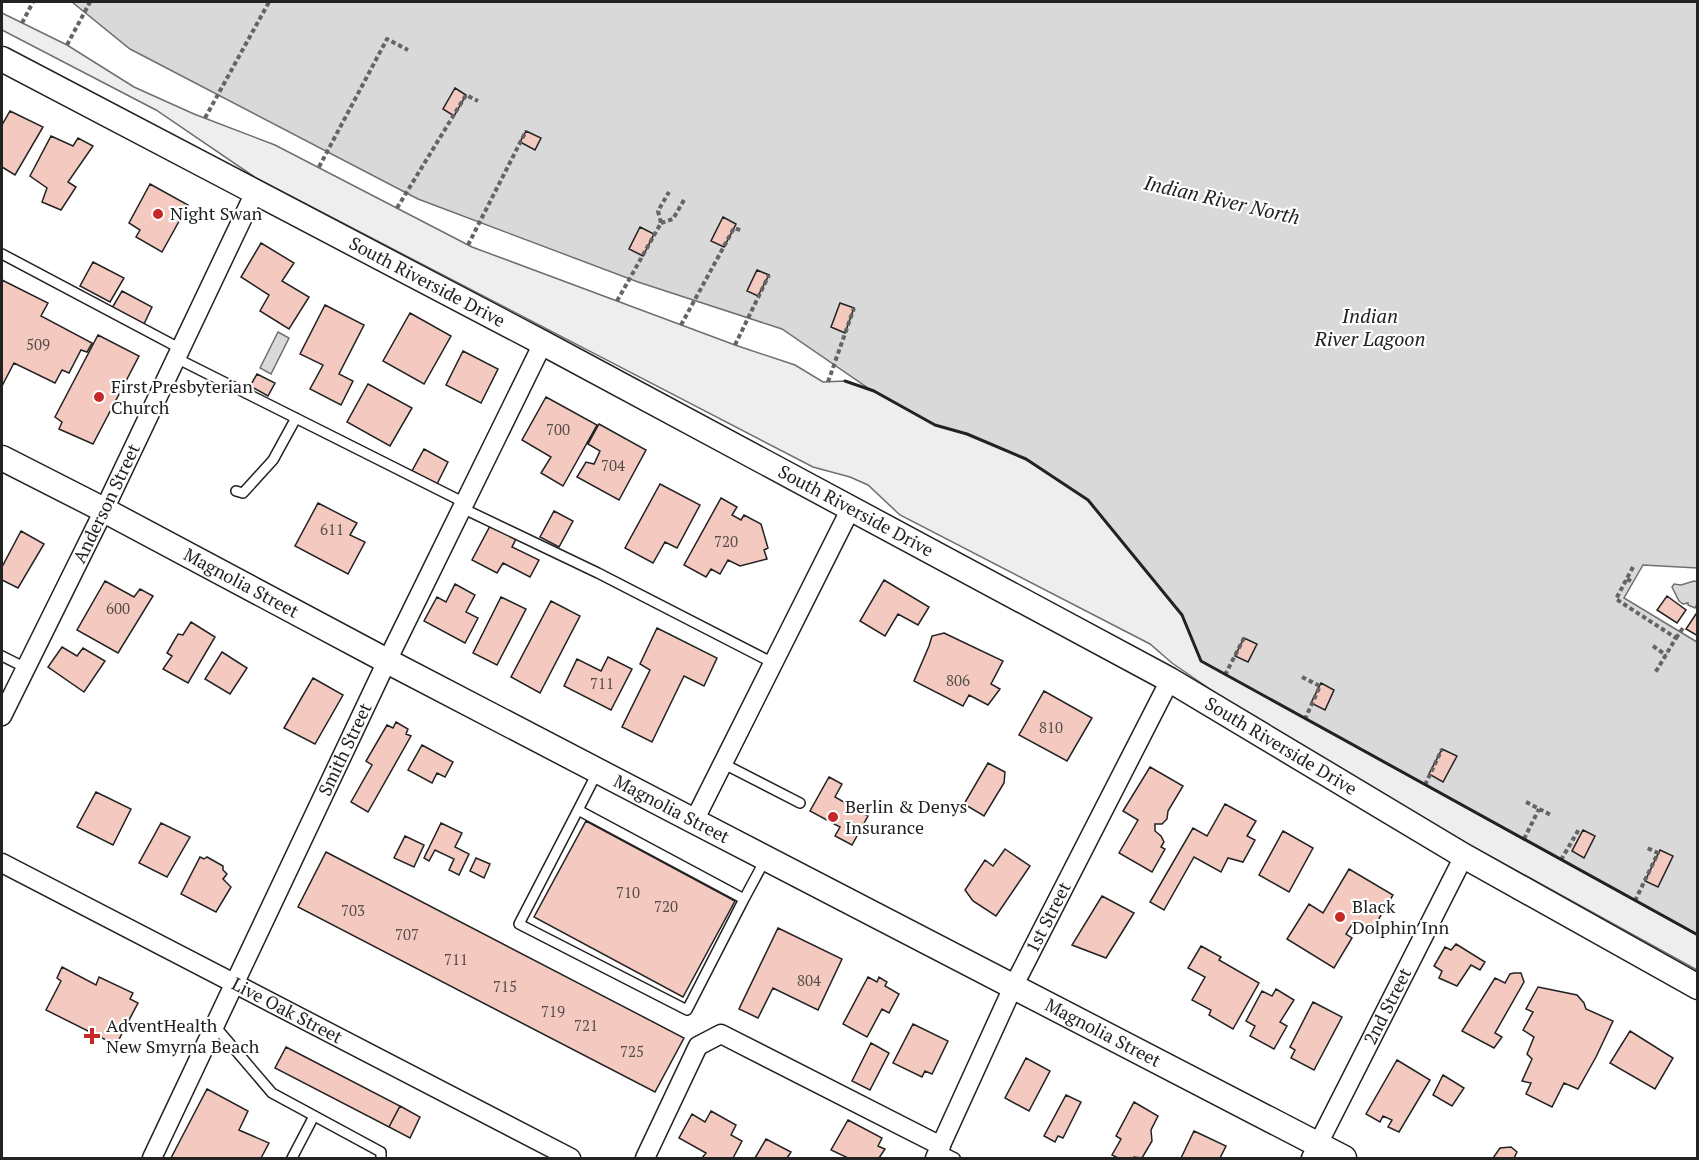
<svg xmlns="http://www.w3.org/2000/svg" width="1699" height="1160" viewBox="0 0 1699 1160" font-family="'PT Serif',serif">
  <rect width="100%" height="100%" fill="#fff"/>
  <!-- green -->
  <path fill="#eee" stroke="#6f6f6f" stroke-width="1.5" d="M2,13L67,45L134,87L194,114L275,145L472,247L735,345L795,365L823,382L845,381L874,391L935,425L967,434L1026,459L1088,500L1182,615L1201,661L1697,935V970L1303,753L1172,663L1150,644L900,515L868,485L850,477L813,467L256,178L156,110L2,30Z"/>
  <!-- water -->
  <path fill="#d9d9d9" stroke="#6f6f6f" stroke-width="1.5" d="M72,2H1697V568L1643,565L1624,598L1697,642V935L1201,661L1182,615L1088,500L1026,459L967,434L935,425L871,390L782,329L638,282L418,199L130,49Z
    M278,332L289,338L271,374L260,368Z
    M1694,581L1698,582L1697,604L1695,608L1688,605V603L1683,604L1679,601L1672,587L1674,584L1681,585Z"/>
  <!-- building -->
  <path fill="#f3c9c0" stroke="#222" stroke-width="1.5" d="M455,88L466,95L454,116L443,109Z
    M10,111L43,127L15,175L2,167V125Z
    M526,131L541,138L535,150L520,142Z
    M51,136L73,146L78,138L93,146L68,182L76,187L61,210L42,202L47,188L30,176Z
    M150,184L188,205L162,252L136,237L140,230L129,223Z
    M723,217L736,224L724,247L711,241Z
    M640,227L654,234L643,256L629,249Z
    M261,243L294,263L282,281L309,297L289,329L260,311L269,295L241,277Z
    M93,262L124,278L110,302L80,286Z
    M757,270L769,275L758,296L747,291Z
    M2,280L48,303L41,316L92,343L87,352L81,350L69,373L62,370L55,383L14,363L2,386Z
    M122,291L152,307L144,324L112,308Z
    M840,303L854,308L845,333L831,327Z
    M325,305L364,325L339,374L353,381L341,405L310,389L323,365L300,354Z
    M410,313L451,336L424,384L383,361Z
    M98,335L139,356L93,444L59,429L62,422L55,417Z
    M463,351L498,369L481,403L446,385Z
    M257,374L275,383L268,396L250,386Z
    M368,384L412,408L390,446L347,422Z
    M546,397L597,425L563,486L541,473L551,457L522,440Z
    M599,424L646,450L619,500L577,477L586,462L594,464L600,451L588,444Z
    M424,449L448,462L437,484L412,471Z
    M660,484L700,505L677,548L665,542L653,563L625,548Z
    M721,498L737,507L732,515L741,520L744,515L761,524L768,548L764,550L767,559L740,566L728,560L720,574L711,569L706,577L684,565Z
    M318,503L357,523L350,535L365,542L348,574L295,546Z
    M554,511L573,521L559,547L540,537Z
    M490,526L516,539L512,547L539,560L530,577L503,563L497,573L472,560Z
    M21,531L44,544L18,588L2,580V567Z
    M884,580L929,607L918,625L898,614L885,636L860,621Z
    M105,581L134,597L140,589L153,596L118,653L77,630Z
    M455,584L475,595L466,612L478,618L465,643L424,621L437,597L446,602Z
    M1667,596L1686,610L1677,623L1657,610Z
    M501,597L526,609L497,665L473,653Z
    M551,601L580,616L540,693L511,677Z
    M1698,611V636L1686,629Z
    M191,622L215,637L188,683L163,669L172,656L167,653L178,634L183,635Z
    M657,628L717,658L704,686L684,676L652,742L622,727L650,670L640,664Z
    M944,633L1003,661L991,684L1000,689L988,705L969,695L963,706L914,681L929,646L932,636Z
    M1244,638L1257,644L1248,662L1235,656Z
    M62,647L77,656L83,648L105,661L84,692L48,667Z
    M222,652L247,668L230,694L205,679Z
    M608,657L632,669L611,710L564,686L577,659L601,671Z
    M313,678L343,695L315,744L284,728Z
    M1321,683L1334,690L1325,710L1311,703Z
    M1044,691L1092,718L1067,761L1019,735Z
    M396,722L408,729L406,734L411,736L368,812L351,802L372,765L366,761L387,725L393,728Z
    M422,745L453,762L445,777L437,773L432,783L408,770Z
    M1442,749L1457,756L1443,782L1429,774Z
    M988,763L1005,772L1004,783L984,816L964,804Z
    M1150,767L1183,786L1168,811L1167,819L1162,824H1155V831L1161,836L1164,842L1161,847L1165,849L1152,872L1119,853L1138,820L1123,811Z
    M829,777L842,784L835,797L868,816L852,845L835,836L840,827L810,811Z
    M96,792L131,809L113,845L77,827Z
    M1225,804L1256,821L1247,836L1255,840L1243,862L1228,858L1221,872L1194,857L1164,910L1150,902L1193,828L1207,836Z
    M586,821L735,901L683,997L534,917Z
    M161,823L190,837L167,877L139,863Z
    M441,823L462,833L455,847L469,854L459,875L449,870L454,859L435,850L429,861L424,858Z
    M1583,830L1595,836L1584,858L1572,851Z
    M1283,831L1313,848L1289,892L1259,875Z
    M405,836L424,845L414,867L394,858Z
    M1005,849L1030,866L996,916L973,901L965,890L985,860L993,866Z
    M1660,850L1673,856L1658,887L1645,881Z
    M326,852L684,1038L655,1092L298,907Z
    M200,857L204,859L207,857L223,866V870L227,874L223,879L231,887L216,912L181,894Z
    M476,858L490,864L484,878L470,871Z
    M1349,869L1393,895L1371,932L1354,921L1346,934L1352,938L1334,968L1287,939L1309,904L1323,913Z
    M1102,896L1134,913L1106,958L1072,945Z
    M778,928L842,959L818,1010L773,988L758,1018L739,1009Z
    M1456,944L1485,962L1480,970L1471,965L1457,986L1439,978L1442,971L1434,966L1445,947L1451,950Z
    M1201,946L1221,957L1219,960L1259,983L1233,1029L1209,1015L1211,1010L1192,1000L1205,977L1188,968Z
    M62,967L96,985L99,977L133,993L130,999L138,1003L116,1045L46,1010L61,981L57,978Z
    M1514,973H1521L1524,982L1495,1033L1502,1037L1494,1048L1462,1031L1495,978L1505,983L1510,974Z
    M868,977L877,982L879,977L887,982L885,986L899,994L889,1013L882,1009L867,1037L843,1024Z
    M1538,987L1577,995L1584,1003L1586,1009L1613,1021L1596,1057L1578,1089L1564,1083L1552,1107L1526,1094L1531,1083L1522,1081L1532,1059L1527,1054L1534,1037L1523,1030L1533,1012L1526,1009Z
    M1276,989L1294,1000L1280,1022L1287,1026L1274,1049L1250,1036L1255,1026L1246,1021L1262,991L1272,996Z
    M1313,1002L1342,1017L1314,1070L1291,1058L1295,1050L1290,1047Z
    M913,1024L948,1041L932,1074L925,1071L922,1077L893,1063Z
    M1630,1031L1673,1058L1655,1089L1610,1063Z
    M871,1043L889,1053L870,1090L852,1081Z
    M286,1047L400,1106L389,1127L275,1068Z
    M1026,1058L1050,1071L1029,1111L1005,1098Z
    M1397,1060L1430,1080L1399,1132L1388,1127L1392,1120L1383,1116L1380,1122L1366,1114Z
    M1443,1075L1464,1088L1452,1106L1433,1095Z
    M207,1089L248,1111L239,1130L269,1143L261,1158H171Z
    M1066,1095L1081,1102L1063,1138L1058,1136L1055,1142L1044,1136Z
    M1134,1102L1158,1116L1151,1130L1152,1141L1142,1158L1134,1157V1158H1118L1112,1155L1121,1139L1116,1136Z
    M400,1106L420,1117L410,1138L389,1127Z
    M711,1111L736,1125L731,1135L742,1141L733,1158H702L706,1153L679,1138L692,1114L705,1122Z
    M848,1120L882,1138L878,1146L885,1149L879,1158H848L831,1150Z
    M1194,1131L1226,1146L1220,1158H1181Z
    M766,1139L791,1152L787,1158H755Z
    M1511,1147L1517,1152L1514,1158H1493L1500,1148Z"/>
  <g fill="none" stroke-linecap="round" stroke-linejoin="round">
    <defs>
      <path id="service" d="M2,254L181,349
        M176,358L465,503
        M236,491L243,493L273,460L296,418
        M462,508L598,573L773,663
        M2,656L26,668
        M722,763L800,803
        M598,771L578,810L744,899L765,860
        M578,810L519,924L687,1010L744,899
        M214,1025L272,1093L381,1152V1158
        M939,1150L955,1158
        M292,1158L314,1116"/>
      <g id="minor">
        <path id="s1" d="M2,716L104,510L255,192"/>
        <path d="M694,821L851,508"/>
        <path id="s2" d="M2,863L571,1158"/>
        <path id="s3" d="M152,1158L387,661L543,343"/>
        <path d="M645,1158L698,1046L721,1034L941,1146"/>
        <path id="s4" d="M935,1158L1013,987L1170,680"/>
        <path id="s5" d="M1311,1158L1464,856"/>
      </g>
      <g id="tertiary">
        <path id="s6" d="M2,59L543,343L1170,680L1464,856L1698,987"/>
        <path id="s7" d="M2,458L104,510L387,661L694,821L1344,1158"/>
      </g>
    </defs>
    <!-- service casing -->
    <use href="#service" stroke="#222" stroke-width="12"/>
    <!-- minor casing -->
    <use href="#minor" stroke="#222" stroke-width="21"/>
    <!-- tertiary casing -->
    <use href="#tertiary" stroke="#222" stroke-width="27"/>
    <!-- path -->
    <path stroke="#646464" stroke-width="4" stroke-dasharray="4.5 3" stroke-linecap="butt" d="M22,23L33,2
      M67,45L90,2
      M205,118L269,2
      M319,167L387,39L408,50
      M397,208L466,95L478,101
      M661,223L673,219L684,200
      M468,245L526,131
      M617,301L661,223L658,211L669,192
      M681,325L734,228L743,231
      M735,345L769,275
      M828,382L854,308
      M1633,567L1616,599L1676,638L1655,673
      M1627,579L1633,582
      M1676,638L1683,628
      M1653,646L1666,655
      M1225,675L1245,636
      M1302,677L1320,686L1305,719
      M1425,785L1442,749
      M1526,802L1551,815
      M1524,839L1539,809
      M1561,860L1579,829
      M1635,901L1658,853L1645,847"/>
    <!-- service -->
    <use href="#service" stroke="#fff" stroke-width="9"/>
    <!-- minor -->
    <use href="#minor" stroke="#fff" stroke-width="18"/>
    <!-- tertiary -->
    <use href="#tertiary" stroke="#fff" stroke-width="24"/>
    <!-- wall -->
    <path stroke="#222" stroke-width="3" d="M845,381L874,391L935,425L967,434L1026,459L1088,500L1182,615L1201,661L1698,935"/>
  </g>
  <!-- markers -->
  <g fill="#c62828" stroke="#fff" stroke-width="2">
    <circle cx="158" cy="214" r="6"/>
    <circle cx="99" cy="397" r="6"/>
    <circle cx="833" cy="817" r="6"/>
    <circle cx="1340" cy="917" r="6"/>
    <path d="M89 1027h6v6h6v6h-6v6h-6v-6h-6v-6h6z"/>
  </g>
  <g text-anchor="middle" stroke-width="4.5" stroke-linejoin="round" paint-order="stroke">
    <!-- number labels -->
    <g font-size="15" fill="#564c4a">
      <text x="38" y="350">509</text>
      <text x="558" y="435">700</text>
      <text x="613" y="471">704</text>
      <text x="332" y="535">611</text>
      <text x="726" y="547">720</text>
      <text x="118" y="614">600</text>
      <text x="958" y="686">806</text>
      <text x="602" y="689">711</text>
      <text x="1051" y="733">810</text>
      <text x="628" y="898">710</text>
      <text x="666" y="912">720</text>
      <text x="353" y="916">703</text>
      <text x="407" y="940">707</text>
      <text x="456" y="965">711</text>
      <text x="809" y="986">804</text>
      <text x="505" y="992">715</text>
      <text x="553" y="1017">719</text>
      <text x="586" y="1031">721</text>
      <text x="632" y="1057">725</text>
    </g>
    <!-- poi labels -->
    <g font-size="18" fill="#222" stroke="#fff" text-anchor="start">
      <text x="170" y="220">Night Swan</text>
      <text x="111" y="393">First Presbyterian<tspan x="111" dy="21">Church</tspan></text>
      <text x="845" y="813">Berlin &amp; Denys<tspan x="845" dy="21">Insurance</tspan></text>
      <text x="1352" y="913">Black<tspan x="1352" dy="21">Dolphin Inn</tspan></text>
      <text x="106" y="1032">AdventHealth<tspan x="106" dy="21">New Smyrna Beach</tspan></text>
    </g>
    <!-- street labels -->
    <g font-size="18" fill="#222" stroke="#fff">
      <text dy="6" stroke="none"><textPath href="#s6" startOffset="480">South Riverside Drive</textPath></text>
      <text dy="6" stroke="none"><textPath href="#s1" startOffset="237">Anderson Street</textPath></text>
      <text dy="6" stroke="none"><textPath href="#s6" startOffset="966">South Riverside Drive</textPath></text>
      <text dy="6" stroke="none"><textPath href="#s7" startOffset="270">Magnolia Street</textPath></text>
      <text dy="6" stroke="none"><textPath href="#s6" startOffset="1452">South Riverside Drive</textPath></text>
      <text dy="6" stroke="none"><textPath href="#s3" startOffset="452">Smith Street</textPath></text>
      <text dy="6" stroke="none"><textPath href="#s7" startOffset="756">Magnolia Street</textPath></text>
      <text dy="6" stroke="none"><textPath href="#s4" startOffset="266">1st Street</textPath></text>
      <text dy="6" stroke="none"><textPath href="#s5" startOffset="170">2nd Street</textPath></text>
      <text dy="6" stroke="none"><textPath href="#s2" startOffset="321">Live Oak Street</textPath></text>
      <text dy="6" stroke="none"><textPath href="#s7" startOffset="1242">Magnolia Street</textPath></text>
    </g>
    <!-- water labels -->
    <g font-size="20" font-style="italic" fill="#222" stroke="#fff">
      <text transform="translate(1222 200) rotate(13)" y="7">Indian River North</text>
      <text x="1370" y="323">Indian<tspan x="1370" dy="23">River Lagoon</tspan></text>
    </g>
  </g>
  <!-- border -->
  <rect width="1699" height="1160" fill="none" stroke="#222222" stroke-width="6"/>
</svg>
